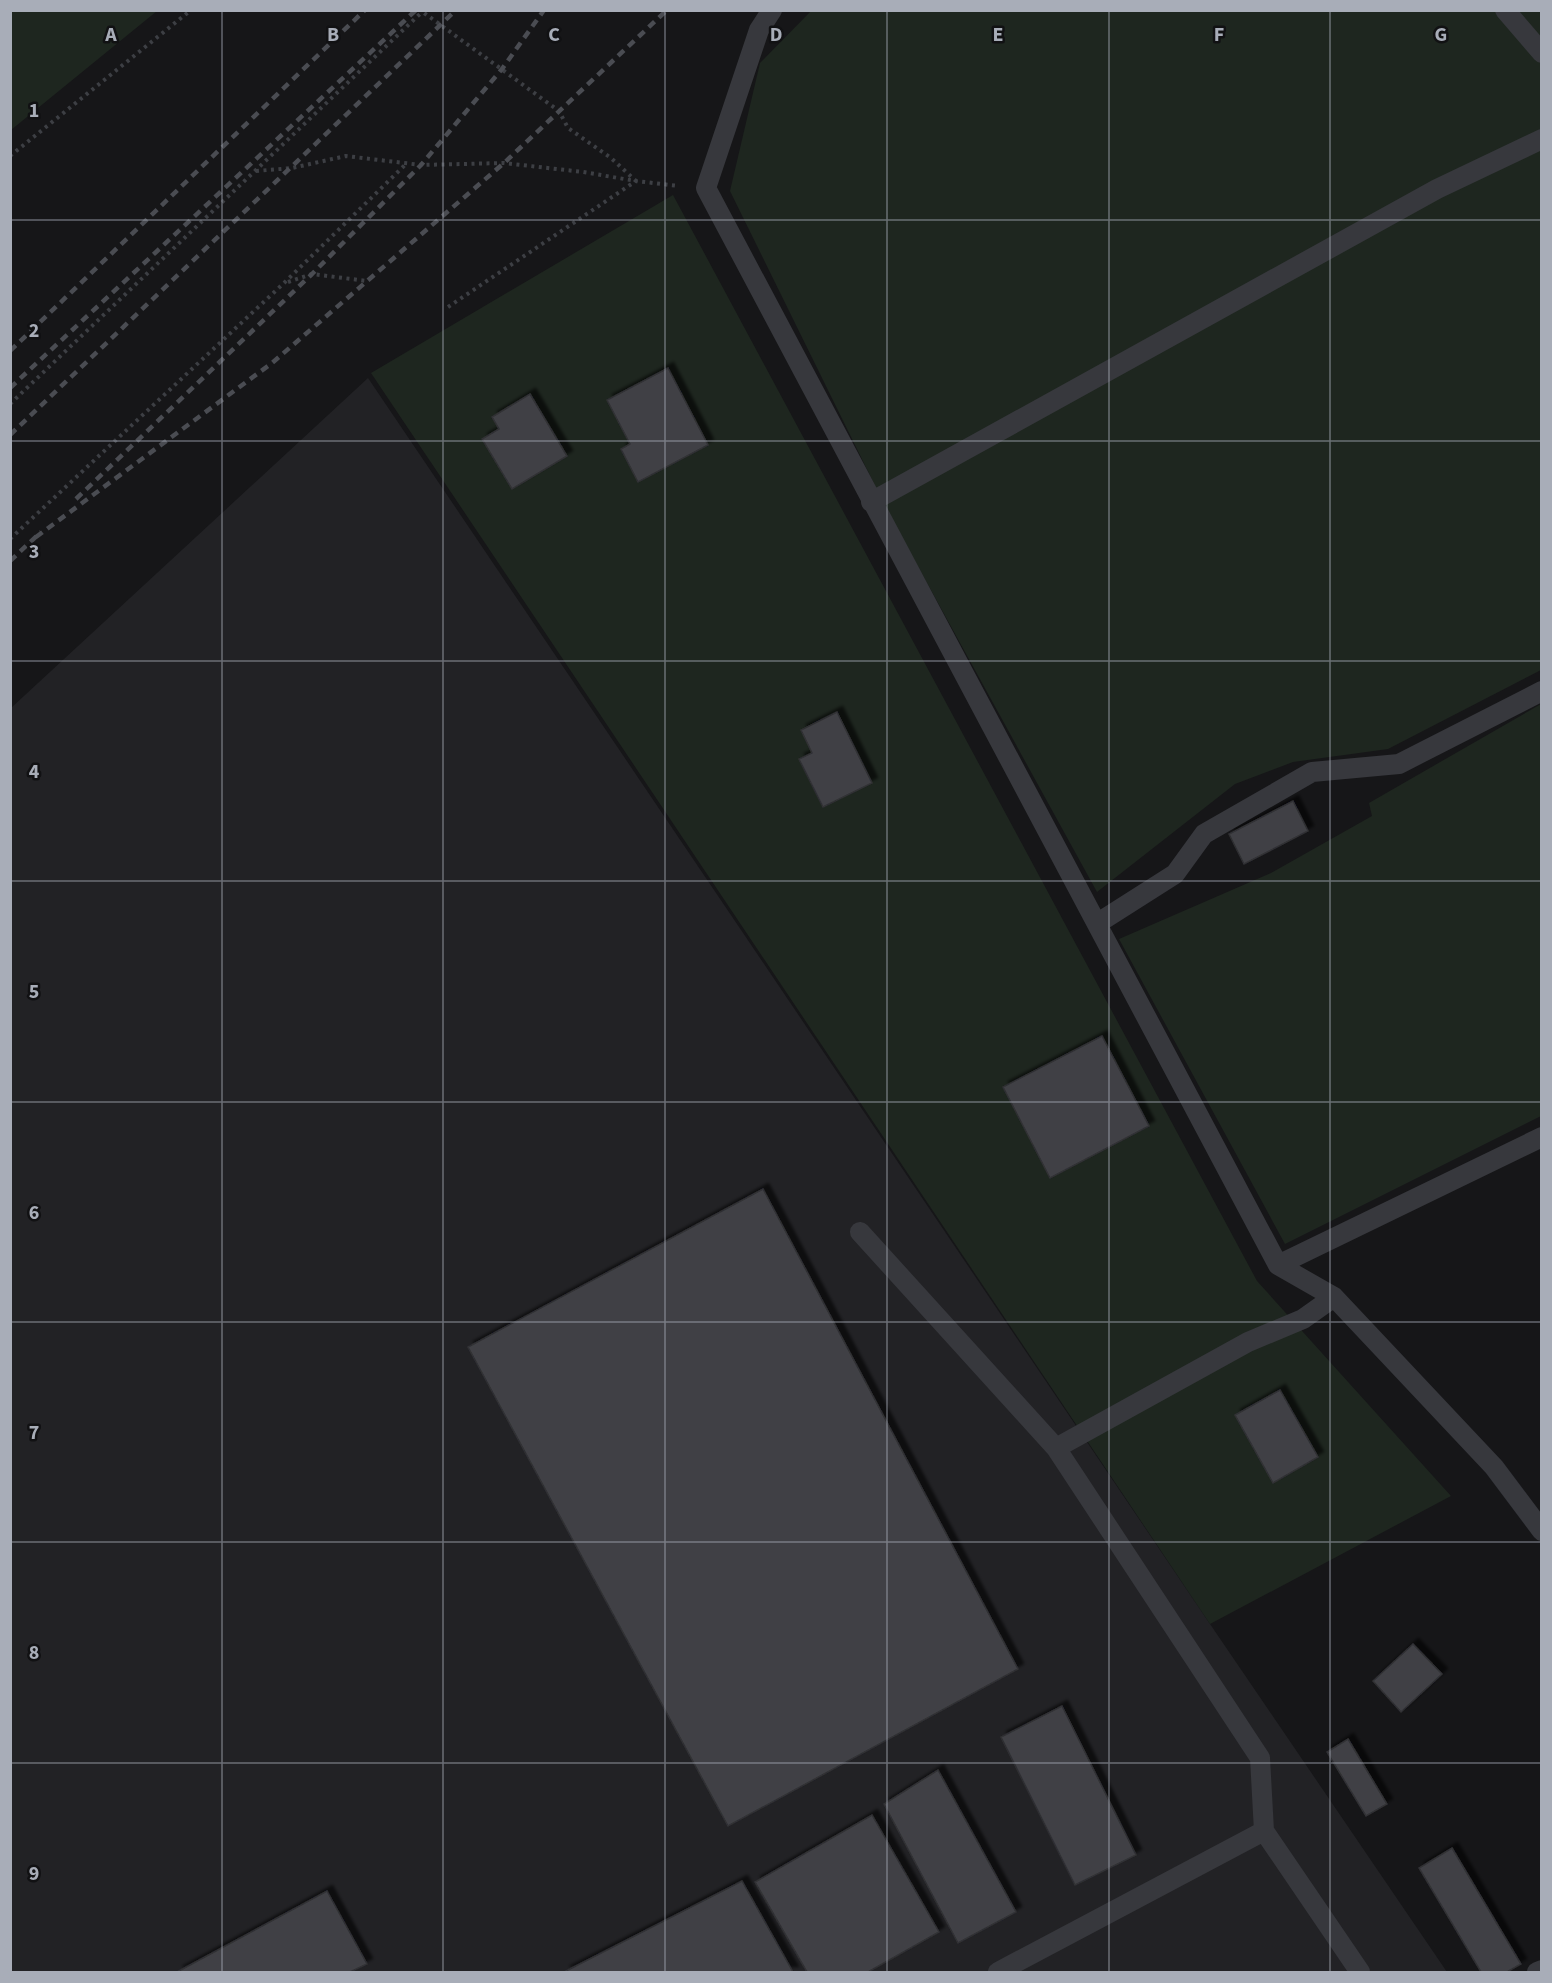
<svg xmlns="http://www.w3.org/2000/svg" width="1552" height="1983" viewBox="0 0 1552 1983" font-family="'Source Sans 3',sans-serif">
  <defs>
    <filter id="shadow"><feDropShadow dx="5.5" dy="-5.5" stdDeviation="1.5" flood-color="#0009"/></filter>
  </defs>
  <rect width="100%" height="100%" fill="#161618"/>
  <!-- built -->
  <path fill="#222225" d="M368,378L1210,1624L1447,1972H11V708Z"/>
  <!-- green -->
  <path fill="#1e261f" d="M11,10H157V11L11,130Z
    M811,11H1541V670L1388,749L1293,762L1235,784L1097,892L888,512L730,191L760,63Z
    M673,195L1257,1281L1451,1496L1210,1624L371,373Z
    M1541,704V1116L1285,1244L1119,939L1271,873L1372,816L1369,803Z"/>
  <!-- building -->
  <path fill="#404145" stroke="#303034" stroke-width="1.5" filter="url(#shadow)" d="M668,368L708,445L638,482L621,449L630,444L607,400Z
    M530,394L567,456L512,489L482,439L499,429L492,417Z
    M837,712L872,783L823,807L799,759L812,753L801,730Z
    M1293,801L1308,831L1244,864L1229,834Z
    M1102,1036L1149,1126L1050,1178L1003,1087Z
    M763,1189L1018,1669L728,1826L468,1347Z
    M1280,1390L1318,1457L1273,1483L1235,1415Z
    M1413,1644L1442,1674L1401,1712L1373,1681Z
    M1062,1706L1136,1855L1075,1885L1001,1737Z
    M1348,1739L1387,1804L1366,1816L1327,1752Z
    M938,1770L1016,1912L958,1943L884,1804Z
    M872,1815L939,1932L868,1972H807L755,1882Z
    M1452,1848L1521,1964L1507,1972H1481L1419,1868Z
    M742,1881L793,1972H564Z
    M327,1891L367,1964L350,1972H177Z"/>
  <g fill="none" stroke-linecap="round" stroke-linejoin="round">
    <!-- path -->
    <path stroke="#3d3f44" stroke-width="4" stroke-dasharray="3 4.5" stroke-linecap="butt" d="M10,156L191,10
      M256,171L292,168L346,156L421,165L504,163L583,172L636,181L611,158L568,128L559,111L420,10
      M288,282L312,274L367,281
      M448,307L636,181L679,186
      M10,404L422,12
      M10,539L284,283L406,164"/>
    <!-- service -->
    <path stroke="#37383d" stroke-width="20" d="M772,10L759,30L706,188C895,548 1089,905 1278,1265L1334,1297L1494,1467L1542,1531
      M1505,10L1542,53
      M871,502L1437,189L1542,139
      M1098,923L1175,874L1204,834L1312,772L1399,764L1542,691
      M860,1232L1056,1448
      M1278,1265L1542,1137
      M1334,1297L1303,1319L1248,1342L1056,1448L1260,1758L1264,1831L1360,1972
      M998,1972L1264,1831
      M1537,1972L1542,1970"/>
    <!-- rail -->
    <path stroke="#4a4c52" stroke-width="4.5" stroke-dasharray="8 6" stroke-linecap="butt" d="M10,351L365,10
      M10,388L416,10
      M10,435L456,10
      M76,499L312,274L421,165L502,69L544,10
      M36,537L272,363L504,163L667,10
      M10,561L41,532"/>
  </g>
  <!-- grid -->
  <path fill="none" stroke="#a8adb8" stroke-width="1.5" stroke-opacity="0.55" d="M222,10V1972M443,10V1972M665,10V1972M887,10V1972M1109,10V1972M1330,10V1972M10,220H1542M10,441H1542M10,661H1542M10,881H1542M10,1102H1542M10,1322H1542M10,1542H1542M10,1763H1542"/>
  <g font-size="20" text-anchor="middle" font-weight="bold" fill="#a8adb8" stroke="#111113" stroke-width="5" stroke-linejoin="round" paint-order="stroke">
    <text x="111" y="41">A</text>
    <text x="333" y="41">B</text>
    <text x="554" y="41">C</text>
    <text x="776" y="41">D</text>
    <text x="998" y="41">E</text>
    <text x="1219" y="41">F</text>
    <text x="1441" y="41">G</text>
    <text x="34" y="117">1</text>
    <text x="34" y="337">2</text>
    <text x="34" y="558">3</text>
    <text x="34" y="778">4</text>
    <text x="34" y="998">5</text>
    <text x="34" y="1219">6</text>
    <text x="34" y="1439">7</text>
    <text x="34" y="1659">8</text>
    <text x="34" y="1880">9</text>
  </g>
  <!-- border -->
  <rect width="1552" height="1983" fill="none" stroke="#a8adb8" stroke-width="24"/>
</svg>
